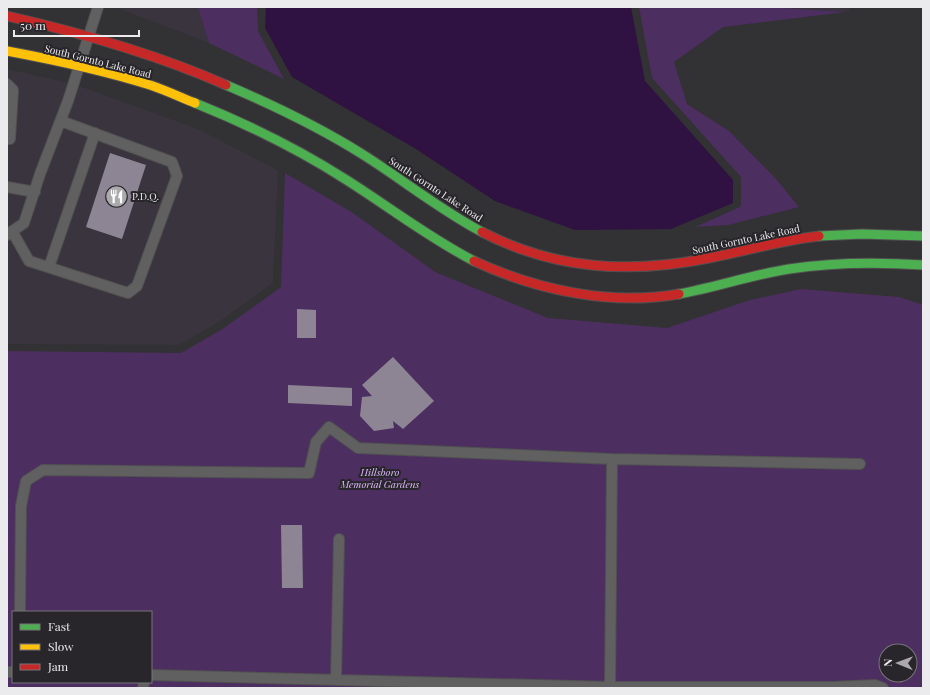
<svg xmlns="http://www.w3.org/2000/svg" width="930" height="695" viewBox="0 0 930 695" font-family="'Playfair Display',serif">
  <rect width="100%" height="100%" fill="#323133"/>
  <!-- built -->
  <path fill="#39343d" d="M115,7H198L209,43Z
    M769,7H849V12Z
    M7,69L74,84L198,129L278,170L273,283L219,322L179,345L7,344Z"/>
  <!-- green -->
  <path fill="#4c2f60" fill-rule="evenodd" d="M198,7H257L258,31L284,79L209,43Z
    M639,7H769L846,12L723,27L674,62L687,104L729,131L777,180L799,207L728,225L695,227L740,207L741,203V177L652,78Z
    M285,173L353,213L435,272L548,318L667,328L750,300L801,289L899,297L923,305V688H7V351L181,353L224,328L281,287ZM13,612H151V682H13ZM886,651H910V675H886Z"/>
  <!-- water -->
  <path fill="#2f1142" d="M266,7H631L645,81L733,180V203L671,229L575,230L495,201L416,149L292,77L265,28Z"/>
  <!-- building -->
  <path fill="#8d8593" d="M110,153L146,165L122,239L86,227Z
    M297,309L316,310V338H297Z
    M393,357L434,401L403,429L393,421L394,428L374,431L360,416L362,397L372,396L362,385Z
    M288,385L352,388V406L288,403Z
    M281,525H302L303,588H282Z"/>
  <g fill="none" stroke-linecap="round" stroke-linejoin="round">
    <defs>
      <path id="lane" d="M7,84L13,90L10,139H7
        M7,187L35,192
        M12,231L29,261L128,293L137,286L177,176L172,162L61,121
        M7,235L24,223L40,174L68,101L98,7
        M49,267L95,133
        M20,612L21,506L26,481L43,470L309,473L316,442L329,427L358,448L612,459L860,464
        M7,672H13
        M151,675L610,687H833L875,685L883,688
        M336,680L339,539
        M143,688L144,682
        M610,688L612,459"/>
      <path id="fast" d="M226,85C273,105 319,127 362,154C402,179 440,210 482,232
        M195,103C247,124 298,149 345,179C388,206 429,238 474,261
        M819,236L862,234L923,236
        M679,294C716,287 752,275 789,269C834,262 878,262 923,265"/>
      <path id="slow" d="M7,51C55,60 103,70 150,85C165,90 180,97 195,103"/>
      <path id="jam" d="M7,16C82,33 156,54 226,85
        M482,232C555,270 630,274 709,258C746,251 782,240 819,236
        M474,261C536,290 611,306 679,294"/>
    </defs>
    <!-- lane casing -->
    <use href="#lane" stroke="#515051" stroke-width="12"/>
    <!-- fast casing -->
    <use href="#fast" stroke="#515051" stroke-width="11"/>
    <!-- slow casing -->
    <use href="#slow" stroke="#515051" stroke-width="11"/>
    <!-- jam casing -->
    <use href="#jam" stroke="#515051" stroke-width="11"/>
    <!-- lane -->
    <use href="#lane" stroke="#606061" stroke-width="10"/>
    <!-- fast -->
    <use href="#fast" stroke="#4caf50" stroke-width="9"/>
    <!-- slow -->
    <use href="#slow" stroke="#ffc107" stroke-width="9"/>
    <!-- jam -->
    <use href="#jam" stroke="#c62828" stroke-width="9"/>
  </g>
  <!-- icons -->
  <defs>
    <symbol id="restaurant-disc" viewBox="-11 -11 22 22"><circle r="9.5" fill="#aaa9ab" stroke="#28262a"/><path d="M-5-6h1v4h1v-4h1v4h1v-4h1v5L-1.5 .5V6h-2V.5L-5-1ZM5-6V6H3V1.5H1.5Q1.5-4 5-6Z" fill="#fff"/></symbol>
  </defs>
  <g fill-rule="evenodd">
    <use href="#restaurant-disc" x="104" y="184" width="25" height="25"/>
  </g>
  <g text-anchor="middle" stroke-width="4" stroke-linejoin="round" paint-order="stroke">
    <!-- street labels -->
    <g font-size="10" fill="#ebeaec" stroke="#28262a">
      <text transform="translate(98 61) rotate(14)" y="4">South Gornto Lake Road</text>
      <text transform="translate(436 189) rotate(33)" y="4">South Gornto Lake Road</text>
      <text transform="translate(746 239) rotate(-12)" y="4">South Gornto Lake Road</text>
    </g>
    <!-- poi labels -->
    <g font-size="10" fill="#ebeaec" stroke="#28262a" text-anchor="start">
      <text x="132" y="200">P.D.Q.</text>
    </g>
    <!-- park labels -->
    <g font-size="10" font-style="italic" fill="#dfb9fe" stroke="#28262a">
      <text x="380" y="476">Hillsboro<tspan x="380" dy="12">Memorial Gardens</tspan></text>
    </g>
  </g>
  <!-- border -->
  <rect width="930" height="695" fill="none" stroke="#ebeaec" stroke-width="16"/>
  <!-- legend -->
  <rect x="12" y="611" width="140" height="72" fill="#28262a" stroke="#767478"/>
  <rect x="20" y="624" width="20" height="6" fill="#4caf50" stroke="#767478"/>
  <text x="48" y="631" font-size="12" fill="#ebeaec">Fast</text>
  <rect x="20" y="644" width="20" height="6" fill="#ffc107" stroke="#767478"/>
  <text x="48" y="651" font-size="12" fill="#ebeaec">Slow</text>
  <rect x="20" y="664" width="20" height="6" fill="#c62828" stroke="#767478"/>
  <text x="48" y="671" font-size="12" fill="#ebeaec">Jam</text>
  <!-- north arrow -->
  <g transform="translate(898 663) rotate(271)"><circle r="19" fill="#28262a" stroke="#767478"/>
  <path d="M0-3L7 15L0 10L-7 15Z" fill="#aaa9ab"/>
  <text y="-6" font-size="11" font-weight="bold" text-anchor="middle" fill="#ebeaec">N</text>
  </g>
  <!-- scale -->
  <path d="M14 30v6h125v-6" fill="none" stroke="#ebeaec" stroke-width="2"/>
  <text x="20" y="30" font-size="12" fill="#ebeaec" stroke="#28262a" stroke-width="3" paint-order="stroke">50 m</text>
</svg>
